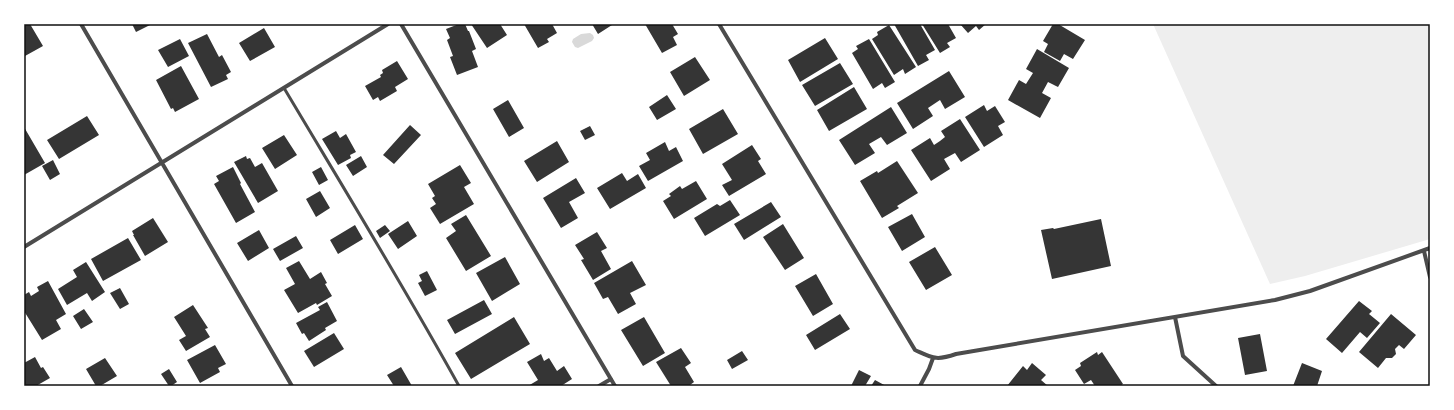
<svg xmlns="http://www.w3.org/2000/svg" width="1454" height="410" viewBox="0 0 1454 410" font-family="'Fira Sans',sans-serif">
  <rect width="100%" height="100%" fill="#fff"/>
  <!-- green -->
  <path fill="#eee" d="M1153,24H1430V239L1305,276L1270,284Z"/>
  <!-- water -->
  <path fill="#d9d9d9" d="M590,33L593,35L594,38L592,41L578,48L575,47L572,42L573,39L581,34Z"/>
  <!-- building -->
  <path fill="#353535" d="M24,24H30L43,46L25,56Z
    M132,24H152L136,32Z
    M459,24H465L468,31H469L476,49L472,51L478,67L457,75L450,57L453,56L447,40L450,38L446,29Z
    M471,24H500L507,35L487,48Z
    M524,24H552L557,33L547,39L549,42L538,48Z
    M592,24H611L612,25L598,34Z
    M645,24H672L678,34L673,37L677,45L662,53Z
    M894,24H920L935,50L926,55L929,60L918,66Z
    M922,24H948L956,38L947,43L950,47L940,53Z
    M960,24H986L979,30L976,26L968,33Z
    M1053,24H1058L1085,40L1073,59L1064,54L1060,61L1044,52L1048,44L1043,41Z
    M889,25L916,67L905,74L903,69L894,75L872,39L878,35L877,32Z
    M264,28L275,47L250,61L239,43Z
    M207,34L219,57L222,55L231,72L226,75L228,79L211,87L188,43Z
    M825,38L838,59L800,82L788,60Z
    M180,39L189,56L168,67L158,50Z
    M869,39L895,82L885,88L882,83L873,89L852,53L858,49L856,46Z
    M1037,49L1069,68L1058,87L1048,82L1042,93L1051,98L1040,118L1008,100L1019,80L1026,84L1033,73L1026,69Z
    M695,57L710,80L684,96L670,72Z
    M397,61L408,79L395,87L397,91L380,101L378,97L373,100L365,86L381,77L380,75L383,73L382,70Z
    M840,63L853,84L815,106L802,85Z
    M181,66L199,99L175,112L173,108L171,109L156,80Z
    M949,71L965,97L945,109L940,100L928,108L933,116L913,129L897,103Z
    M854,87L867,109L829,131L817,110Z
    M667,95L676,109L657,120L649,107Z
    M508,100L524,128L509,137L493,109Z
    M984,105L987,111L995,106L1005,122L998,126L1003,135L984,147L965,117Z
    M891,107L907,133L887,145L881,137L869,144L875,153L855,165L839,140Z
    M723,109L738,134L703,154L689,129Z
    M87,116L99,135L59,159L47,140Z
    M960,119L980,150L961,162L955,153L944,159L950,169L931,181L911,150L930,138L934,145L940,141L945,137L941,131Z
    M410,125L421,135L394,164L383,155Z
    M590,126L595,135L585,140L580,131Z
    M24,127L45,163L24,175Z
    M336,131L340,138L346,134L356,152L350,155L351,158L338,165L322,139Z
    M284,135L297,155L275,169L262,148Z
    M557,141L569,162L537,182L524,161Z
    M665,142L669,151L676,147L683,161L648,181L639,166L650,160L646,153Z
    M752,145L761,159L758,161L766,174L729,196L722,185L732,180L722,164Z
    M246,156L247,159L250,158L255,167L262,163L278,191L258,203L234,162Z
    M361,156L367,167L353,176L346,165Z
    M53,160L60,174L50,180L42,166Z
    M897,161L918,193L897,206L899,208L882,218L860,181L877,171L878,173Z
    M460,165L471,183L464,187L474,204L440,224L430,208L436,204L432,198L435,196L428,184Z
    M233,167L241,183L240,184L255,212L236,223L214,184L219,181L216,176Z
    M321,167L328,180L319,185L312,172Z
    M622,173L627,181L638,174L646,188L610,209L597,188Z
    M576,178L585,193L569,202L578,218L561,228L543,198Z
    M696,181L707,199L674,219L663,201L671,196L669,194L680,186L682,189Z
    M320,191L330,208L316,217L306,199Z
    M730,200L740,215L705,236L694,218L717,204L720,206Z
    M771,202L781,217L744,240L734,224Z
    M912,214L925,237L902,251L888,227Z
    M466,215L491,256L466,271L446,238L456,231L451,224Z
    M153,218L168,242L145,256L133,235H134L132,231Z
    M1101,219L1111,266L1052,279L1041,230L1053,228L1054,229Z
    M408,221L417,236L398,249L388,234Z
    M783,224L804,258L785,270L763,237Z
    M355,225L363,239L338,254L330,240Z
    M385,225L390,231L380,238L376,231Z
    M259,230L269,248L248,261L237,243Z
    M597,232L607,248L601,251L611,269L593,280L581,260L584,259L575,245Z
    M296,236L303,248L280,261L273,249Z
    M128,238L141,260L103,281L91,259Z
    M935,247L952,275L926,290L909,262Z
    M505,257L520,284L492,301L476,273Z
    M299,261L310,279L321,272L327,283L325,284L332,296L317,305L316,303L298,313L284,290L295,284L286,268Z
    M632,261L646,285L630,293L636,304L618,314L608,297L603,299L594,283Z
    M86,262L105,292L92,301L87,293L67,305L58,289L77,277L73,270Z
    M427,271L437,290L425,296L418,283L422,281L419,275Z
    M816,274L833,304L813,316L795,286Z
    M48,281L66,314L56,320L61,329L42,340L24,311V295L29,292L31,296L39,291L37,287Z
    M120,288L129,304L120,309L110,293Z
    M484,300L492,314L455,334L447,320Z
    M1359,301L1372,311L1369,314L1380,323L1367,338L1360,332L1342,353L1326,339Z
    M327,302L337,321L325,328L326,330L309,341L304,333L302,334L296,323L320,310L318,307Z
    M193,305L208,328L205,329L210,337L186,351L179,340L186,336L174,317Z
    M84,309L93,322L81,329L73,316Z
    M840,314L850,329L815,350L806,335Z
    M1391,314L1416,335L1404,349L1399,345L1395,349L1396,354L1392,358H1386L1378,368L1359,352Z
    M514,317L530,344L471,379L455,353Z
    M644,317L665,353L643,366L621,330Z
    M334,333L344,349L314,367L304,351Z
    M1260,334L1267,371L1245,375L1238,338Z
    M215,345L226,364L218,368L220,372L200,383L187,360Z
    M681,348L691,363L685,367L694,382L690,385V386H671L656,362Z
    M742,351L748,360L732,369L727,360Z
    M1097,352L1098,355L1102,352L1123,384L1120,386H1095L1091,380L1084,384L1075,370L1081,366L1080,363Z
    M541,354L544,361L549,358L557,371L564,366L572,379L561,386H528L538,380L527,362Z
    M35,357L41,368L43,367L50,378L36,386H24V363Z
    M105,358L117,376L100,386H96L86,369Z
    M1032,363L1046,375L1041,380L1048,386H1007L1023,366L1027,370Z
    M1302,363L1322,371L1317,386H1293Z
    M401,367L412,386H394L387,375Z
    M169,369L177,382L171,386H169L161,374Z
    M859,370L871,376L865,386H851Z
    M875,380L886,386H871Z"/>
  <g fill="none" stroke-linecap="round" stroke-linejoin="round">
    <!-- service -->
    <path stroke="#4c4c4c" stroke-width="3" d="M284,88C343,187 403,285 459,386"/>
    <!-- minor -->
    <path stroke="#4c4c4c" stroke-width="4" d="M81,24L292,386
      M401,24L615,386
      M719,24L915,350C933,358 936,361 956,354L1275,300L1310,291L1430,248
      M24,247L388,24
      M1424,251L1430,277
      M1175,317L1183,356L1216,386
      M599,386L611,379
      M920,386L929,369L933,358"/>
  </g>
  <!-- border -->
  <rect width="1454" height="410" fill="none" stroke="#ffffff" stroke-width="50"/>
  <rect x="25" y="25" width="1404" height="360" fill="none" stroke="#111" stroke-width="1.5"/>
</svg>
